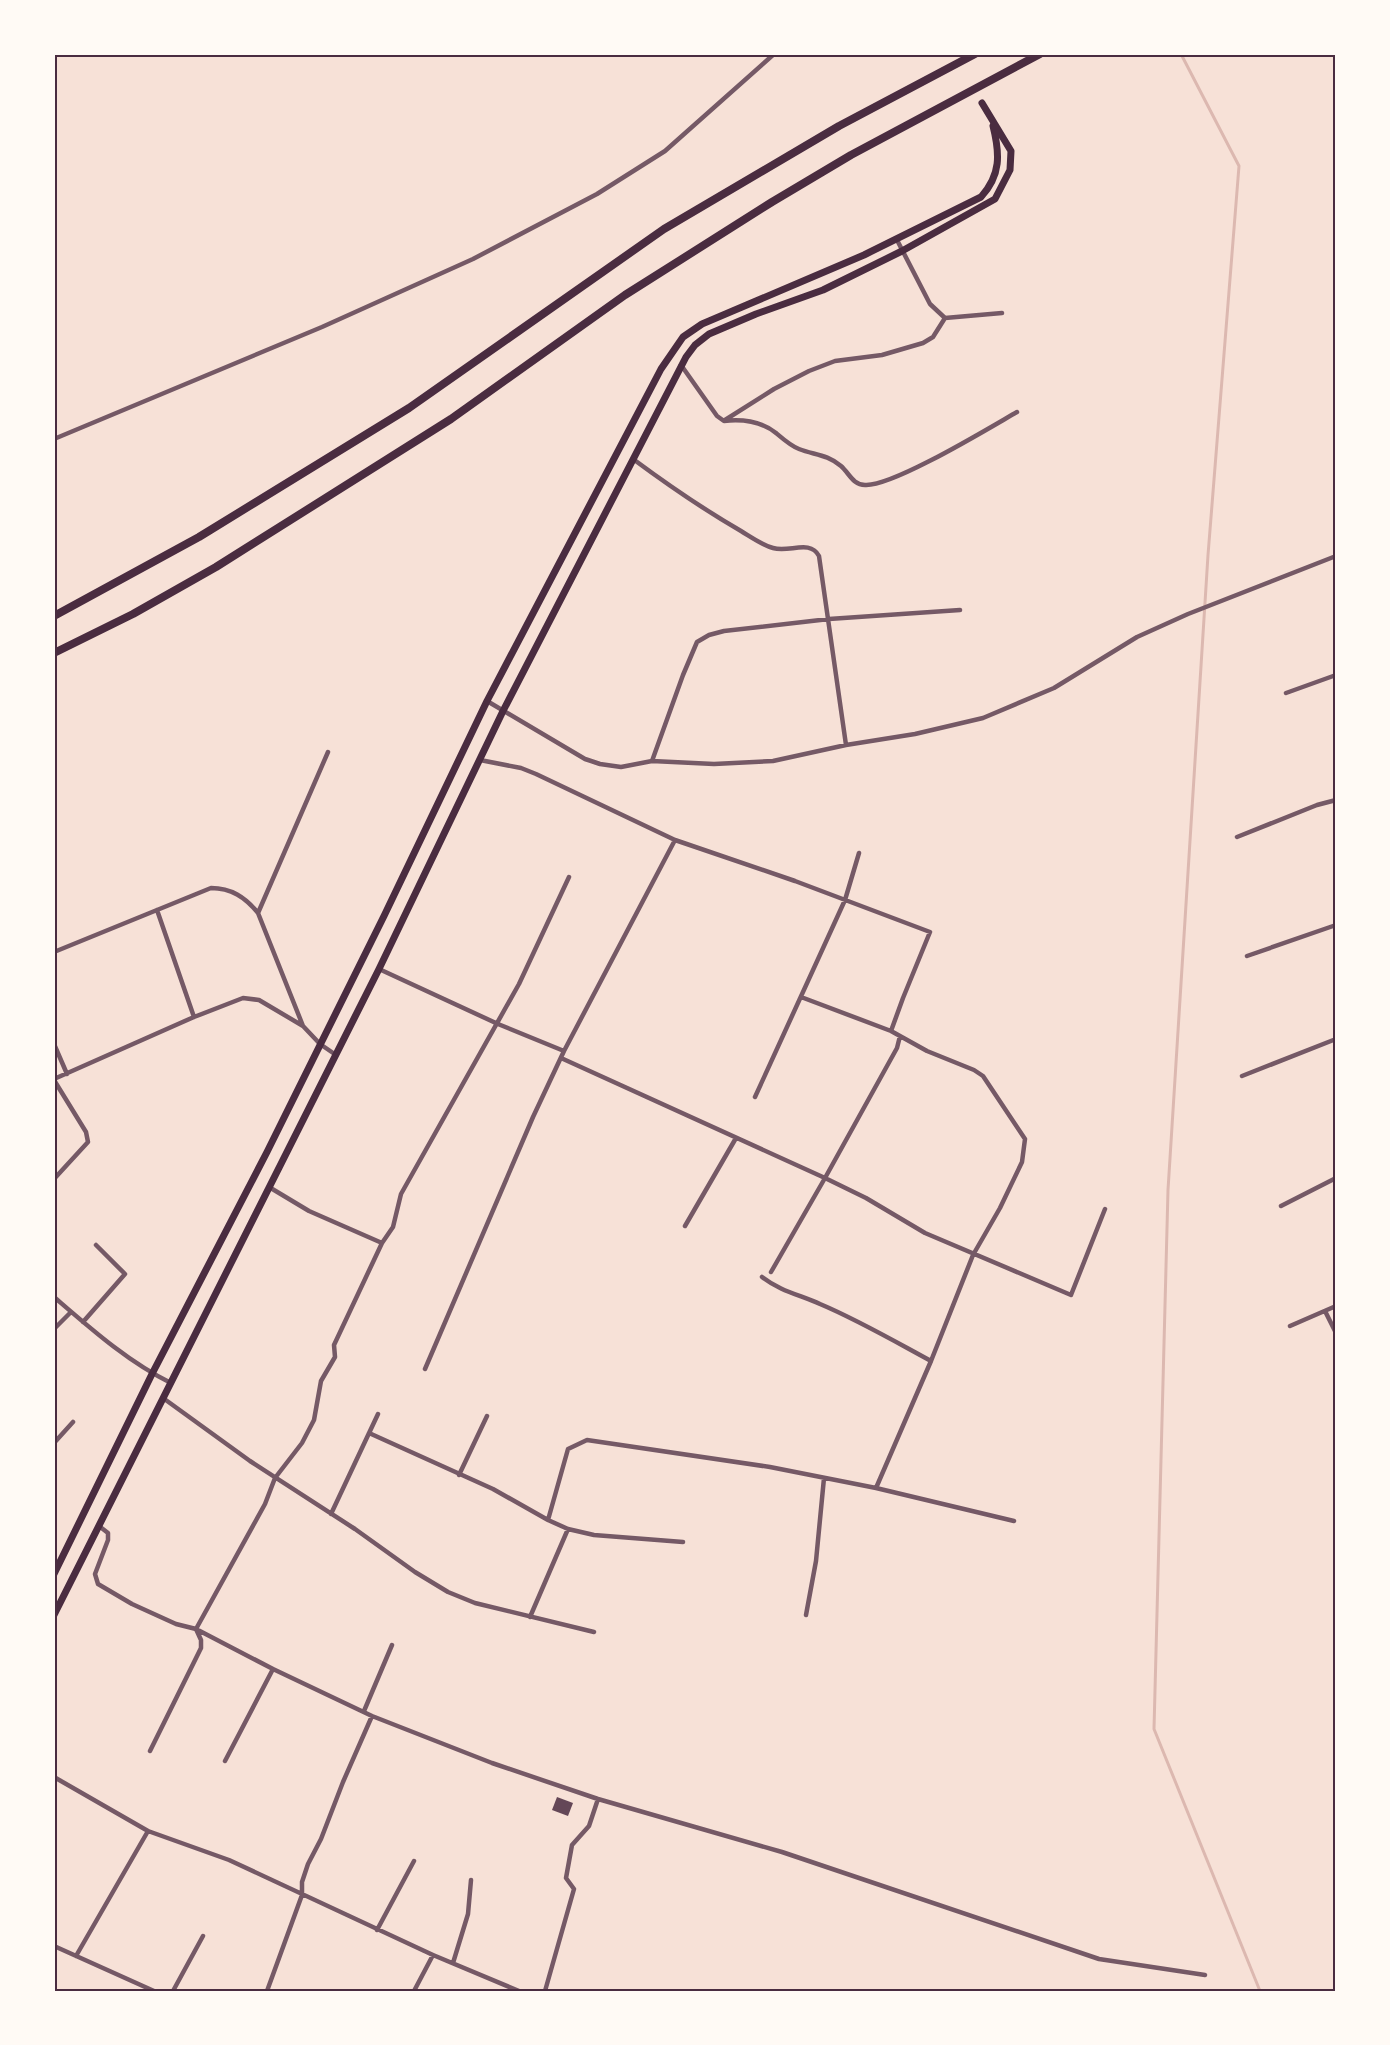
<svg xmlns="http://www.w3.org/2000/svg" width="1390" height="2045" viewBox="0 0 1390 2045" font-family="Rubik,sans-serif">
  <rect width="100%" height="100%" fill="#f7e1d7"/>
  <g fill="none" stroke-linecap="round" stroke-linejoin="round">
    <!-- stream -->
    <path stroke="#dcb8b0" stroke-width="3" d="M1181,54L1239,166L1208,555L1168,1190L1154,1729L1260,1991"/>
  </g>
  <!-- building -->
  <path fill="#644757" d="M557,1797L573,1803L568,1816L552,1810Z"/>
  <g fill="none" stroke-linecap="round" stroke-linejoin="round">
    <!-- minor -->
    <path stroke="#755966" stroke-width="4.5" d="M897,240L930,304L945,318L1002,313
      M681,365L717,416L724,421C743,419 761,421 776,433C783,439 791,446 799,449C814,455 827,454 841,466C849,473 853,485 865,485C892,487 989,428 1017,412
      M725,420L774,389L809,371L835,361L882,355L923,343L933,337L945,318
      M54,439L322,327L473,259L597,194L665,151L774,54
      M633,459C668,485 703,509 741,531C751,537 762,545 773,548C789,553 810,539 819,556L846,745
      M1286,693L1336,675
      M487,701L585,759L600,764L621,767L652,761L714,764L773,761L846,745L915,734L983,718L1054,688L1137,637L1188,614L1336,556
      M652,761L683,675L697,642L709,635L724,631L829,619L960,610
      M1237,837L1317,805L1336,800
      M675,840L795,881L930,932L903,998L891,1031
      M157,910L194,1017
      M258,913L328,752
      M54,952L211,888C231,888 245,897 258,913L303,1026
      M1247,956L1336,925
      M379,969L498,1024L564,1051
      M900,1036L897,1048L825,1178L866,1198L925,1233L1071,1295L1105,1209
      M54,1044L67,1074
      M561,1058L825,1178L771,1272
      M1242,1076L1336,1039
      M54,1079L194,1017L243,998L259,1000L303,1026L320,1044L336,1055
      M54,1080L86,1132L88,1142L54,1179
      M755,1097L845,900L859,853
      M269,1187L309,1211L382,1243
      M1281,1206L1336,1178
      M685,1226L736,1138
      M762,1277C780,1291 800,1295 820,1304C858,1320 894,1341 931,1361L973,1255L1000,1208L1022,1162L1025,1139L983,1076L974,1070L927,1051L891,1031L801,997
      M54,1297C90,1328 128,1362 171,1383
      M1325,1311L1336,1333
      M83,1322L125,1274L96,1245
      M1290,1326L1336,1306
      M54,1329L71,1312
      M425,1369L533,1117L564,1051L675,840L536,774L521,768L480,760
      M163,1398L250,1461L355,1529L415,1572L448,1592L475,1603L594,1632
      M369,1433L493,1489L548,1520L568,1529L594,1535L683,1542
      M54,1443L73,1422
      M459,1475L487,1416
      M876,1488L1014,1521
      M331,1514L378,1414
      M548,1520L568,1449L587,1440L770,1467L876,1488L931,1361
      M99,1526L108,1533V1540L95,1574L98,1584L132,1604L176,1624L196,1629L273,1669L372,1716L492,1763L598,1799L782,1852L1099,1959L1205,1975
      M806,1615L816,1561L824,1478
      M530,1617L568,1529
      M364,1711L392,1645
      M150,1751L201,1648V1640L196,1629L265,1504L275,1478L302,1443L314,1420L321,1381L335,1357L334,1345L382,1243L393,1227L401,1194L519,984L569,877
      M225,1761L273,1669
      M54,1777L148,1831L229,1860L433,1955L519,1991
      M377,1930L414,1861
      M54,1946L154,1991
      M76,1956L148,1831
      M453,1963L468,1914L471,1880
      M173,1991L203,1936
      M267,1991L302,1895V1882L308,1864L321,1839L343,1782L372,1716
      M414,1991L433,1955
      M545,1991L574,1889L566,1878L572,1845L589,1826L598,1799"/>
    <!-- primary -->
    <path stroke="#4a2c40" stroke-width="7" d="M54,1574L152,1374L267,1152L384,916L487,701L661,369L683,337L702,324L864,255L981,197C1001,175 1000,154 993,126
      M54,1615L379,969L503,711L686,357L695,345L709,334L756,314L823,290L902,251L995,199L1010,170L1011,151L982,103"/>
    <!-- motorway -->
    <path stroke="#4a2c40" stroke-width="8" d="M54,616L199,537L409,408L664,229L839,126L975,54
      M54,653L133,614L216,567L451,419L625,295L772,202L851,155L1040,54"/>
  </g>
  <!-- border -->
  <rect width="1390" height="2045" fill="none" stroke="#fffaf5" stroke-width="111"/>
  <rect x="56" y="56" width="1278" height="1934" fill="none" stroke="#4a2c40" stroke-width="2"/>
</svg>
